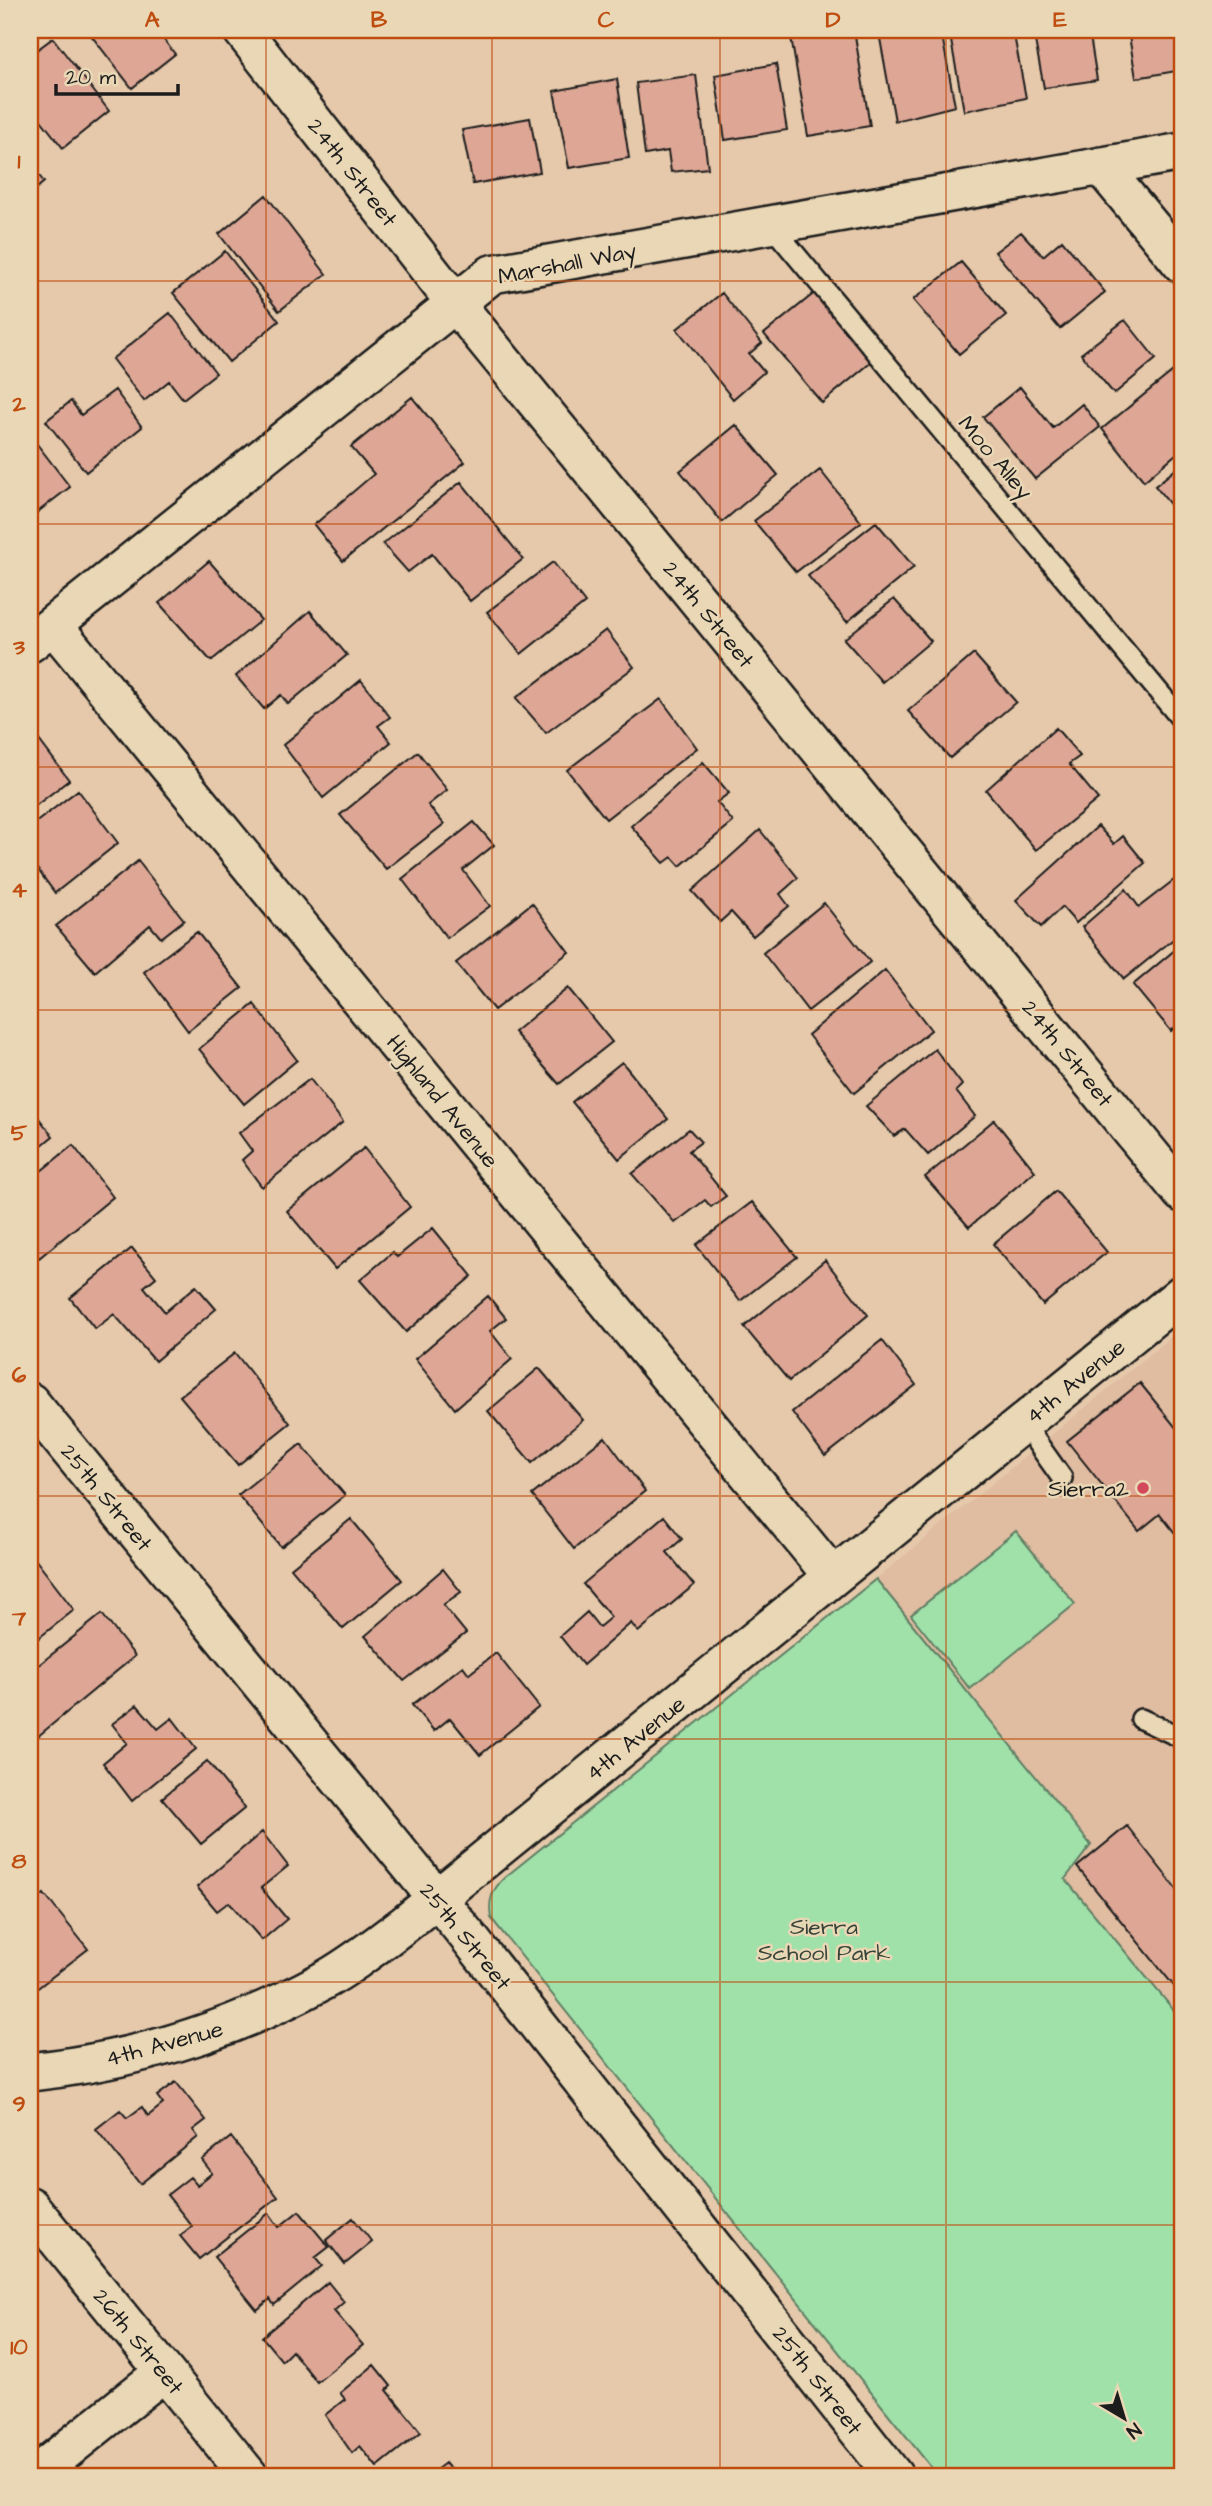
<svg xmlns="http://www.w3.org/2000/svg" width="1212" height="2506" viewBox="0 0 1212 2506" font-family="'Architects Daughter',sans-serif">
  <rect width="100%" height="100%" fill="#e6c9ab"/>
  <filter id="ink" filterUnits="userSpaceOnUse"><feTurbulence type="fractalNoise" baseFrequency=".0143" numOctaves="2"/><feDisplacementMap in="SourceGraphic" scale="14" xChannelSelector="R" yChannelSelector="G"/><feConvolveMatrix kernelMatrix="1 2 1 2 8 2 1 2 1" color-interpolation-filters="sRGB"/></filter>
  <g filter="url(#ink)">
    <!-- built -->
    <path fill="#e0bca1" d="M1182,1328V2020L1065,1879L1091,1844L876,1579Z"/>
    <!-- green -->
    <path fill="#a0e1aa" stroke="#5e7e63" stroke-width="2" d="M1016,1531L1075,1604L970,1689L911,1615Z
      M876,1579L1091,1845L1065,1879L1182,2020V2476H938L491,1918C488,1900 492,1890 504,1878Z"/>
    <!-- building -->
    <path fill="#dea795" stroke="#1c1c1c" stroke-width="2" d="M87,30H156L175,54L132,88Z
      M829,30H854L870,126L808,136L791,37Z
      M894,30H941L955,106L895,121L879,33Z
      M949,30H1013L1026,98L964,111Z
      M1033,30H1089L1097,80L1044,88Z
      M1128,30H1182V70L1136,78Z
      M53,38L109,111L63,148L30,106V55Z
      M776,64L787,130L725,140L715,75Z
      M696,75L708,168L671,172L668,151L645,155L636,83Z
      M617,79L629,158L569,168L554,91Z
      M530,118L540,172L473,184L462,130Z
      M30,164L44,182L30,194Z
      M266,195L326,274L279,311L219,234Z
      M1021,232L1043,256L1062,240L1105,292L1060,329L995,252Z
      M225,251L279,321L229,362L173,293Z
      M961,262L1006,315L959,354L913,300Z
      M817,291L874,360L822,403L764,334Z
      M722,293L762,343L749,354L764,372L733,399L677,329Z
      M170,313L216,373L183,399L169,381L144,401L112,359Z
      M1125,320L1156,359L1114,394L1081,354Z
      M1178,367L1182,372V449L1144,481L1102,429Z
      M1020,387L1053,428L1082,404L1100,427L1035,479L983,417Z
      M115,390L142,427L86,472L46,421L71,401L81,415Z
      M412,397L465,462L343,561L314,525L374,474L351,447Z
      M736,425L778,475L722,522L680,471Z
      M30,435L70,487L30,518Z
      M1182,464V519L1155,486Z
      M820,470L861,522L796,572L754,521Z
      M461,482L523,559L470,601L432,554L408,572L383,544Z
      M876,522L914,567L847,622L808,576Z
      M209,561L261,620L211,661L159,603Z
      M553,562L585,603L521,654L487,612Z
      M894,599L931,641L882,682L844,639Z
      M310,611L347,655L288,704L281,695L264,709L236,676Z
      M606,630L634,667L546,733L516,698Z
      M974,654L1016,702L950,758L908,711Z
      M361,680L390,717L378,726L391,742L323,798L283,745Z
      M661,699L697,748L606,819L567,770Z
      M30,728L69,780L30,810Z
      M1056,728L1080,756L1069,764L1098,799L1036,850L986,790Z
      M418,752L447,790L428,805L444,824L386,869L340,815Z
      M703,762L729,793L717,802L733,822L680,866L672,857L664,863L631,826Z
      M78,790L118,843L55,893L30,859V827Z
      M474,822L494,845L463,870L490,906L447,938L402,879Z
      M1098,826L1114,844L1123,836L1145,863L1076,923L1062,907L1041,927L1016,900Z
      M760,830L798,878L780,894L789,906L753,936L731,912L720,922L692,891Z
      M138,861L184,920L161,938L150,925L95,972L56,926Z
      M1179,876L1182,879V932L1124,979L1082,927L1126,889L1139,907Z
      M532,903L569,952L494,1010L456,963Z
      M824,903L870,962L808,1011L763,953Z
      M197,932L242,988L188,1031L144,972Z
      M1182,944V1022L1171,1031L1133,985Z
      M885,970L931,1030L854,1093L808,1035Z
      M568,988L612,1042L559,1084L514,1032Z
      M254,1004L297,1060L244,1104L199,1049Z
      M935,1049L962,1085L956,1091L975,1116L928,1155L905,1129L894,1136L866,1106Z
      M622,1062L668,1119L619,1159L572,1102Z
      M310,1079L343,1122L262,1187L242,1160L252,1151L239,1133Z
      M30,1107L53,1136L30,1155Z
      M994,1120L1035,1171L969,1227L925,1177Z
      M689,1129L701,1142L689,1151L726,1196L711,1207L705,1200L675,1223L632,1174Z
      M73,1145L113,1197L39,1258L30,1247V1180Z
      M364,1148L410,1207L335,1269L287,1211Z
      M1056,1191L1107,1252L1043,1305L993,1244Z
      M752,1202L797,1257L740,1301L696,1245Z
      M433,1228L472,1276L406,1332L360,1280L393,1252L397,1257Z
      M132,1248L156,1277L144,1287L165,1312L196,1286L216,1309L155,1361L114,1314L95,1329L70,1298Z
      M825,1260L868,1315L789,1381L744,1327Z
      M488,1296L506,1318L490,1331L512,1359L455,1409L415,1359Z
      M882,1340L916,1385L825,1456L792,1412Z
      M235,1353L290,1423L238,1465L180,1396Z
      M539,1368L583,1420L532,1463L488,1411Z
      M1140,1383L1182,1435V1542L1160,1514L1139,1531L1067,1441Z
      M605,1437L645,1491L574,1549L532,1495Z
      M301,1444L345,1495L281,1547L238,1495Z
      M664,1516L682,1539L667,1552L694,1585L638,1632L631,1623L583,1665L560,1636L587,1612L599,1627L611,1617L583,1584Z
      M351,1519L402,1580L343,1629L291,1568Z
      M35,1559L74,1610L30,1645V1563Z
      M443,1569L461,1592L443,1605L466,1633L404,1681L365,1636Z
      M102,1614L135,1656L31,1742L30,1672Z
      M496,1653L539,1707L480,1755L450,1718L434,1731L412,1705L463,1666L469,1674Z
      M137,1705L158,1729L172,1718L196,1749L132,1801L103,1763L127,1743L112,1724Z
      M207,1761L245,1808L201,1844L162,1798Z
      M1127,1826L1182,1896V1996L1077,1867Z
      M262,1832L288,1866L261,1888L287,1919L262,1940L229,1902L217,1911L197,1887Z
      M44,1894L88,1949L30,1994V1905Z
      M176,2082L206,2120L193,2130L198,2137L140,2184L96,2129L120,2110L127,2118L142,2107L148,2116L163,2104L157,2096Z
      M231,2137L278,2197L199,2259L180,2236L192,2226L167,2195L190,2177L197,2185L212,2173L202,2160Z
      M299,2211L329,2247L315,2258L322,2266L274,2305L270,2299L257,2310L214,2257L269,2213L279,2227Z
      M353,2218L372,2242L345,2264L326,2240Z
      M328,2282L344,2302L334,2311L363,2345L317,2382L292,2351L282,2361L262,2337Z
      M374,2365L391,2386L387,2390L421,2432L377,2467L360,2446L352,2453L325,2415L345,2399L340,2393Z
      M445,2463L456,2476H428Z"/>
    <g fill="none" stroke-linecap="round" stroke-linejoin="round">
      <defs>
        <path id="service" d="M771,225L1182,720
          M1023,1423L1062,1478
          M1141,1719L1182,1738"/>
        <path id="minor" d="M242,30L456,304L1182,1193
          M1101,166L1182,264
          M53,625L833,1577
          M30,643L492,274L1182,152
          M30,1402L470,1939L894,2476
          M30,2072C132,2061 231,2031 321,1982C351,1966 378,1944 405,1924L1182,1294
          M30,2206L249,2476
          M34,2476L164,2372"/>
      </defs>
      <!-- service casing -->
      <use href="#service" stroke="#1c1c1c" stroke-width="24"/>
      <!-- minor casing -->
      <use href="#minor" stroke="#1c1c1c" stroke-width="42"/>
      <!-- service -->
      <use href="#service" stroke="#e9d7b5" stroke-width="19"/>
      <!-- minor -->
      <use href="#minor" stroke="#e9d7b5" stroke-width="37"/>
    </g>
  </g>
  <!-- grid -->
  <path fill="none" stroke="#bf4d0f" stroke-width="2" stroke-opacity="0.55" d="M266,30V2476M492,30V2476M720,30V2476M946,30V2476M30,281H1182M30,524H1182M30,767H1182M30,1010H1182M30,1253H1182M30,1496H1182M30,1739H1182M30,1982H1182M30,2225H1182"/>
  <!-- markers -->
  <circle fill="#d1495b" stroke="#e9d7b5" stroke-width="2.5" cx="1143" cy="1488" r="7"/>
  <g text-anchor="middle" stroke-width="5" stroke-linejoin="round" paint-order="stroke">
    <!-- street labels -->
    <g font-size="23" fill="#1c1c1c" stroke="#e9d7b5">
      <text transform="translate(353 172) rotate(52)" y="8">24th Street</text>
      <text transform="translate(567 263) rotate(-11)" y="8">Marshall Way</text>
      <text transform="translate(996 457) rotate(50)" y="8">Moo Alley</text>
      <text transform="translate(709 614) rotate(51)" y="8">24th Street</text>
      <text transform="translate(1068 1053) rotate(51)" y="8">24th Street</text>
      <text transform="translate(443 1101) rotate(51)" y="8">Highland Avenue</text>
      <text transform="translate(1075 1381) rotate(-39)" y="8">4th Avenue</text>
      <text transform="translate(107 1497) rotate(51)" y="8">25th Street</text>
      <text transform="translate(635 1738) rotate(-39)" y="8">4th Avenue</text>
      <text transform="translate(466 1936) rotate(51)" y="8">25th Street</text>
      <text transform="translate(164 2043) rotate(-15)" y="8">4th Avenue</text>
      <text transform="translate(139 2341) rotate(51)" y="8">26th Street</text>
      <text transform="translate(818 2380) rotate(52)" y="8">25th Street</text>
    </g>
    <!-- poi labels -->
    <g font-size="23" fill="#1c1c1c" stroke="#e9d7b5" text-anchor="end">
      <text x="1129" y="1496">Sierra2</text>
    </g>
    <!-- park labels -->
    <g font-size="23" fill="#364338" stroke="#e9d7b5">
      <text x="824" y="1934">Sierra<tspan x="824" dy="26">School Park</tspan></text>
    </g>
  </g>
  <!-- margin -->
  <rect width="1212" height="2506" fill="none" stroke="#e9d7b5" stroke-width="77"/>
  <!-- north arrow -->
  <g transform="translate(1124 2418) rotate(142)" stroke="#e9d7b5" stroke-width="5" paint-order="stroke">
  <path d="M0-5L12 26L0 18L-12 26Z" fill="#1c1c1c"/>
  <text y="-10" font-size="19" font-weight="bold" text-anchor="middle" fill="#1c1c1c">N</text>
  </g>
  <!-- scale -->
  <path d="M56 84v10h122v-10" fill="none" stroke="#1c1c1c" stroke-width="3.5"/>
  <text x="66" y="84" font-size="21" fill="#1c1c1c" stroke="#e9d7b5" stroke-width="5" paint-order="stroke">20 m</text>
  <rect x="38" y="38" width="1136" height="2430" fill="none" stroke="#bf4d0f" stroke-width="2.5"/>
  <g font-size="23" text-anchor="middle" font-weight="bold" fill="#bf4d0f">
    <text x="152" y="27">A</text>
    <text x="379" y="27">B</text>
    <text x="606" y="27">C</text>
    <text x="833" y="27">D</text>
    <text x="1060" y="27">E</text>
    <text x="19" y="168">1</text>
    <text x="19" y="411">2</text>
    <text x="19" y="654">3</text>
    <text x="19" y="897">4</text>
    <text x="19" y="1140">5</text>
    <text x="19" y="1382">6</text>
    <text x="19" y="1625">7</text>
    <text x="19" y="1868">8</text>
    <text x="19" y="2111">9</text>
    <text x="19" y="2354">10</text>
  </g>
</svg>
